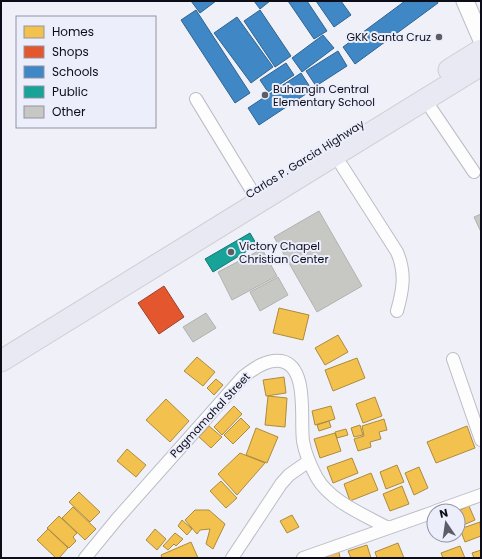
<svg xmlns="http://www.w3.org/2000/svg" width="482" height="559" viewBox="0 0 482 559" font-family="Poppins,sans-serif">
  <rect width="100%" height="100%" fill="#f0f1f8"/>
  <!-- homes -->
  <path fill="#f2c14e" stroke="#ad8b3e" d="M279,308L309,315L303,340L273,333Z
    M338,335L348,352L325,365L315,348Z
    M197,357L215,372L203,386L184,371Z
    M357,358L365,378L333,391L325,370Z
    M284,377L286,393L266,396L263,380Z
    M216,379L223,385L214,395L207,388Z
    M268,396L287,398L285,427L265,425Z
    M375,397L382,416L363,423L356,404Z
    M166,399L189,421L170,442L146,420Z
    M234,406L242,414L222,435L214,427Z
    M331,406L335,419L315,425L312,411Z
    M241,418L250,427L233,444L224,435Z
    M384,419L387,430L379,432L381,439L370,442L371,447L358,451L354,439L364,436L362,426Z
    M329,421L331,427L319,431L317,425Z
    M360,425L363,435L354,437L351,428Z
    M209,426L222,437L211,448L199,437Z
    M467,426L475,448L436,463L427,442Z
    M256,428L278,437L267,463L246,455Z
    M346,429L348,435L337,438L335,432Z
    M335,433L341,451L320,458L314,439Z
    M127,449L146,465L136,477L117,461Z
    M240,453L265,463L237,495L218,474Z
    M352,458L358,473L333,483L327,467Z
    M397,465L404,482L386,489L380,472Z
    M419,467L428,488L414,495L405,473Z
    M371,473L378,490L350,501L344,484Z
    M221,481L237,498L226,508L210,491Z
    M402,486L409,504L390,511L383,494Z
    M79,492L100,512L90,522L69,502Z
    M469,506L475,520L461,526L458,511Z
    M73,507L96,529L85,540L62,518Z
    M195,510H209L225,524L213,549L206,544L210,529L200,530L197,534L185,520Z
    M292,515L299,527L287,533L280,521Z
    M59,516L77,533L73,537L76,541L69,548L47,528Z
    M182,520L192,529L187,535L178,526Z
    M480,522L481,536L465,542L460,529Z
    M48,529L68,548L59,558H56L37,540Z
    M155,529L166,539L157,550L146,540Z
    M175,533L183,539L176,546L174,544L168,550L163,546Z
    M191,542L198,558H162L161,555Z
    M398,543L404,558H377L375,552Z
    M367,545L371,558H351L348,551Z
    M460,546L465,558H443L441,553Z
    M481,550V558H474L472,553Z
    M339,552L340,558H321Z"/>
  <!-- shops -->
  <path fill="#e4572e" stroke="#a34128" d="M164,286L184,317L159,334L138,303Z"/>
  <!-- schools -->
  <path fill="#3f88c5" stroke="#306391" d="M191,1H216L200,13Z
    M254,1H270L260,9Z
    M288,1H307L327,31L314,39Z
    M316,1H341L351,15L334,27Z
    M405,1H437L438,3L355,64L343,47Z
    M196,10L250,93L235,103L181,20Z
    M260,10L291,56L275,67L244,21Z
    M237,17L273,67L251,83L214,33Z
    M323,35L334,48L302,72L292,58Z
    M338,51L347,66L316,86L306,71Z
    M286,63L294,75L268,92L260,80Z
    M301,73L312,90L259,125L248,108Z"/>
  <!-- public -->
  <path fill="#17a398" stroke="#147672" d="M250,233L257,245L213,272L205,259Z"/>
  <!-- building -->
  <path fill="#c7c8c4" stroke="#b1b2af" d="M319,211L362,286L317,312L274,237Z
    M481,214V232L474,217Z
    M262,249L277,276L232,300L218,272Z
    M278,277L288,295L260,311L250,292Z
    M206,313L216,328L193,342L183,327Z"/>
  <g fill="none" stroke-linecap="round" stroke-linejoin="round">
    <defs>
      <path id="minor" d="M196,99L252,191
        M432,110L474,172
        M342,166L397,252C406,273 403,290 397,311
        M453,359L481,440
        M436,511L481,495
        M85,558L117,519L243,377C254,368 267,359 281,361C309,366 300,420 303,441C305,453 311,467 317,478C331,502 365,515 388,528
        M232,558L281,484L289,475L309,461
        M303,558L434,512"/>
      <path id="secondary" d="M465,1L481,38"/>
      <path id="trunk" d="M449,70L481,50
        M1,361L473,70"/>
    </defs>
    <!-- minor casing -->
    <use href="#minor" stroke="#bbbcc5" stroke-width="14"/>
    <!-- secondary casing -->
    <use href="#secondary" stroke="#bbbcc5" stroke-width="19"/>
    <!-- trunk casing -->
    <use href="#trunk" stroke="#cecfd3" stroke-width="23"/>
    <!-- minor -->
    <use href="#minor" stroke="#fdfdfe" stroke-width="12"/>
    <!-- secondary -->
    <use href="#secondary" stroke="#fdfdfe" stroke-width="17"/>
    <!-- trunk -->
    <use href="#trunk" stroke="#e8e9f2" stroke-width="21"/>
  </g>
  <!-- markers -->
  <g fill="#5c5d67" stroke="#eceefc" stroke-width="1.5">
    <circle cx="439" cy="37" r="4"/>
    <circle cx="265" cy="95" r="4"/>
    <circle cx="231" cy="252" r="4"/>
  </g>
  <g text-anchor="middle" stroke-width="4" stroke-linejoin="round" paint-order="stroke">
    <!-- poi labels -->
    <g font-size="11" fill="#0c0d19" stroke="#eceefc" text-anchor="start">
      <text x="431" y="41" text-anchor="end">GKK Santa Cruz</text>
      <text x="273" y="93">Buhangin Central<tspan x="273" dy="13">Elementary School</tspan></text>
      <text x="239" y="250">Victory Chapel<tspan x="239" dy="13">Christian Center</tspan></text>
    </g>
    <!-- street labels -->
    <g font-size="11" fill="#0c0d19" stroke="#eceefc">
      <text transform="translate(305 159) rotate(-32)" y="4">Carlos P. Garcia Highway</text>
      <text transform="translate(210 415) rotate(-47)" y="4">Pagmamahal Street</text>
    </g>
  </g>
  <!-- border -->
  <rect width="482" height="559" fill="none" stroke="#0c0d19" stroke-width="4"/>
  <!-- legend -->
  <rect x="16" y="16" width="140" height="112" fill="#eceefc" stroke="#9294a1"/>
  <rect x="24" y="26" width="20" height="12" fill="#f2c14e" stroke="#9294a1"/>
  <text x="52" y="36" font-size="12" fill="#0c0d19">Homes</text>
  <rect x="24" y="46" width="20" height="12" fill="#e4572e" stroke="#9294a1"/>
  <text x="52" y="56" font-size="12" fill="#0c0d19">Shops</text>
  <rect x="24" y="66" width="20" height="12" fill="#3f88c5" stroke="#9294a1"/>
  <text x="52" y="76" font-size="12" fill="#0c0d19">Schools</text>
  <rect x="24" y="86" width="20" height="12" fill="#17a398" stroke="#9294a1"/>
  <text x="52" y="96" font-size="12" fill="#0c0d19">Public</text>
  <rect x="24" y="106" width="20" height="12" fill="#c7c8c4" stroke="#9294a1"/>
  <text x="52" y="116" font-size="12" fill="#0c0d19">Other</text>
  <!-- north arrow -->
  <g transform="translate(446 523) rotate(347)"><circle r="19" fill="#eceefc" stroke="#9294a1"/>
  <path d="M0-3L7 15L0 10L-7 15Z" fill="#5c5d67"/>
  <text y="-6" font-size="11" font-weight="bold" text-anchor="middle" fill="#0c0d19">N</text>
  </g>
</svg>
